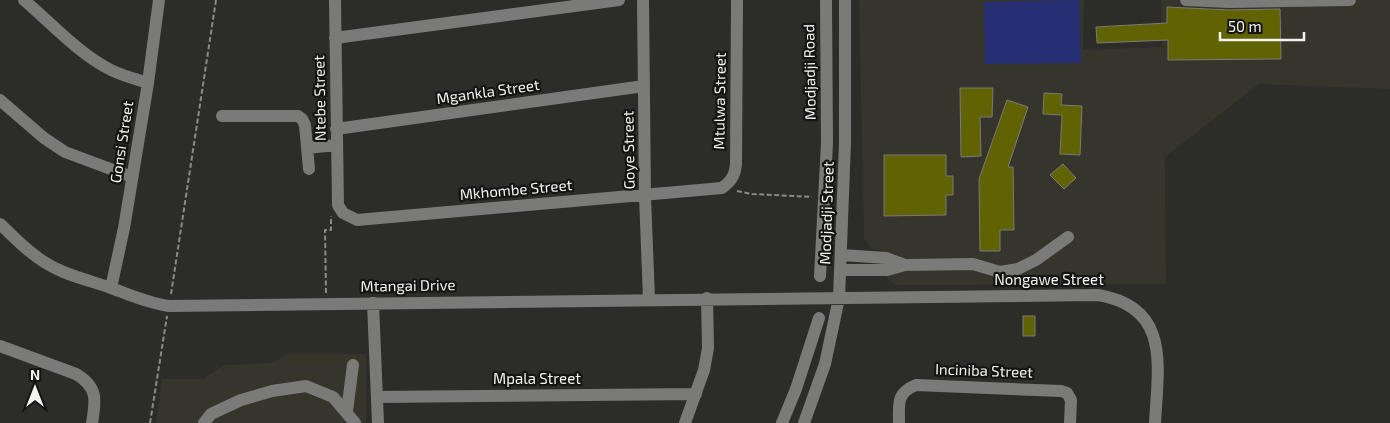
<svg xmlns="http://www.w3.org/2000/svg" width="1390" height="423" viewBox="0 0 1390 423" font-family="'Exo 2',sans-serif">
  <rect width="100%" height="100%" fill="#2c2c29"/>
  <!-- built -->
  <path fill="#35352c" d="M859,0H1084L1083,50L1162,47L1161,0H1390V89L1259,84L1165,157L1166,284L895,285L882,273V250L872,249L864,238Z
    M288,354H366V423H156L162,379H203L224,365L272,363Z"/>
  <!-- green -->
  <path fill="#262f73" d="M1079,0L1081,63L985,64L984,2Z"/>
  <!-- building -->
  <path fill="#616202" stroke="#7b7b78" d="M1167,7L1229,10L1280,9L1281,59L1168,60V40L1097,43L1096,27L1167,23Z
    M960,88H993L992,117H980L981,156L961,157Z
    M1044,93L1062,94L1061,105L1082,106L1080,155L1060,154L1062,115L1043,114Z
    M1007,100L1028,107L1008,167H1013L1014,230H1000V251H980L979,179Z
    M884,155H946V176H953V195H946V215L884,216Z
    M1063,164L1076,178L1064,189L1050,175Z
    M1023,316H1035V336H1023Z"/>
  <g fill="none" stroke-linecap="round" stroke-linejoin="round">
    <!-- path -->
    <path stroke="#8a8a87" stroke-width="2" stroke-dasharray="5 2.5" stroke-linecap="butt" d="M737,191L752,194L812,197
      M326,293L325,230H331V216
      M171,294L216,0
      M150,423L167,316"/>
    <!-- minor -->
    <path stroke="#7a7a78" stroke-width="12" d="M24,0C52,24 79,54 111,70C123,76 136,79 148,83
      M335,0L338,205L343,213L357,220L722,188C731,181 735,176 736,164L737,0
      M643,0L645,196L649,299
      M1186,0L1229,2L1350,0
      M335,38L619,0
      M0,100L44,138L65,152L132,177
      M222,116H298L302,119L305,125L309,169
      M336,129L644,86
      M307,148L336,145
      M0,224C12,235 24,248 37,257C59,274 86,279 111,288C131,295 148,303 169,306L1098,295C1171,307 1158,366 1155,423
      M842,255L886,258L905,265
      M841,270H887L905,265L973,264L1000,272L1018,269L1036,260L1068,237
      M820,276L827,143L826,0
      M111,288L124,228L148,83L159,0
      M373,303L378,423
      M0,346L76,374C98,387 96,400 92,423
      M377,397L696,394
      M347,411L353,365
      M204,423L211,414L241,400L272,391L306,386L333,397L355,423
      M685,423L704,370L708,348L707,298
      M782,423L796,389L819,318
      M804,423L825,364L839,298L845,143V0
      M899,423C899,404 896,393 916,385L1061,391L1067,393L1071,400L1070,423"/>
  </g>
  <g text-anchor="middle" stroke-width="4.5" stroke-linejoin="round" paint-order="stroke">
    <!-- street labels -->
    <g font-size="15" fill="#f3f3f1" stroke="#141413">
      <text transform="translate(810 72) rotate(-91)" y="5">Modjadji Road</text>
      <text transform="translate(488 92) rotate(-8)" y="5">Mgankla Street</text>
      <text transform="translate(320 98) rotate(-91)" y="5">Ntebe Street</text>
      <text transform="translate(720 101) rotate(-89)" y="5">Mtulwa Street</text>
      <text transform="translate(122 142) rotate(-81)" y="5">Gonsi Street</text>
      <text transform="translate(629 150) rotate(-91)" y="5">Goye Street</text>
      <text transform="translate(516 190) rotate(-5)" y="5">Mkhombe Street</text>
      <text transform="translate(827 213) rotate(-88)" y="5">Modjadji Street</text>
      <text x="1049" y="285">Nongawe Street</text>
      <text transform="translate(408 286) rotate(-1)" y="5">Mtangai Drive</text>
      <text transform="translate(984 371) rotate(2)" y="5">Inciniba Street</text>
      <text x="537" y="384">Mpala Street</text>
    </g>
  </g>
  <!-- north arrow -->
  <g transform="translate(35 388)" stroke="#141413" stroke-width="4" paint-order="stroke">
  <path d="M0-4L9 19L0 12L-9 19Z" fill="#f3f3f1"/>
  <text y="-8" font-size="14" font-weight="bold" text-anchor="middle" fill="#f3f3f1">N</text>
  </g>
  <!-- scale -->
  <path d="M1220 32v8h84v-8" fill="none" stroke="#f3f3f1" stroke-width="2.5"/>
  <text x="1228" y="32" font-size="15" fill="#f3f3f1" stroke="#141413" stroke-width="4" paint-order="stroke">50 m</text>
</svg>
